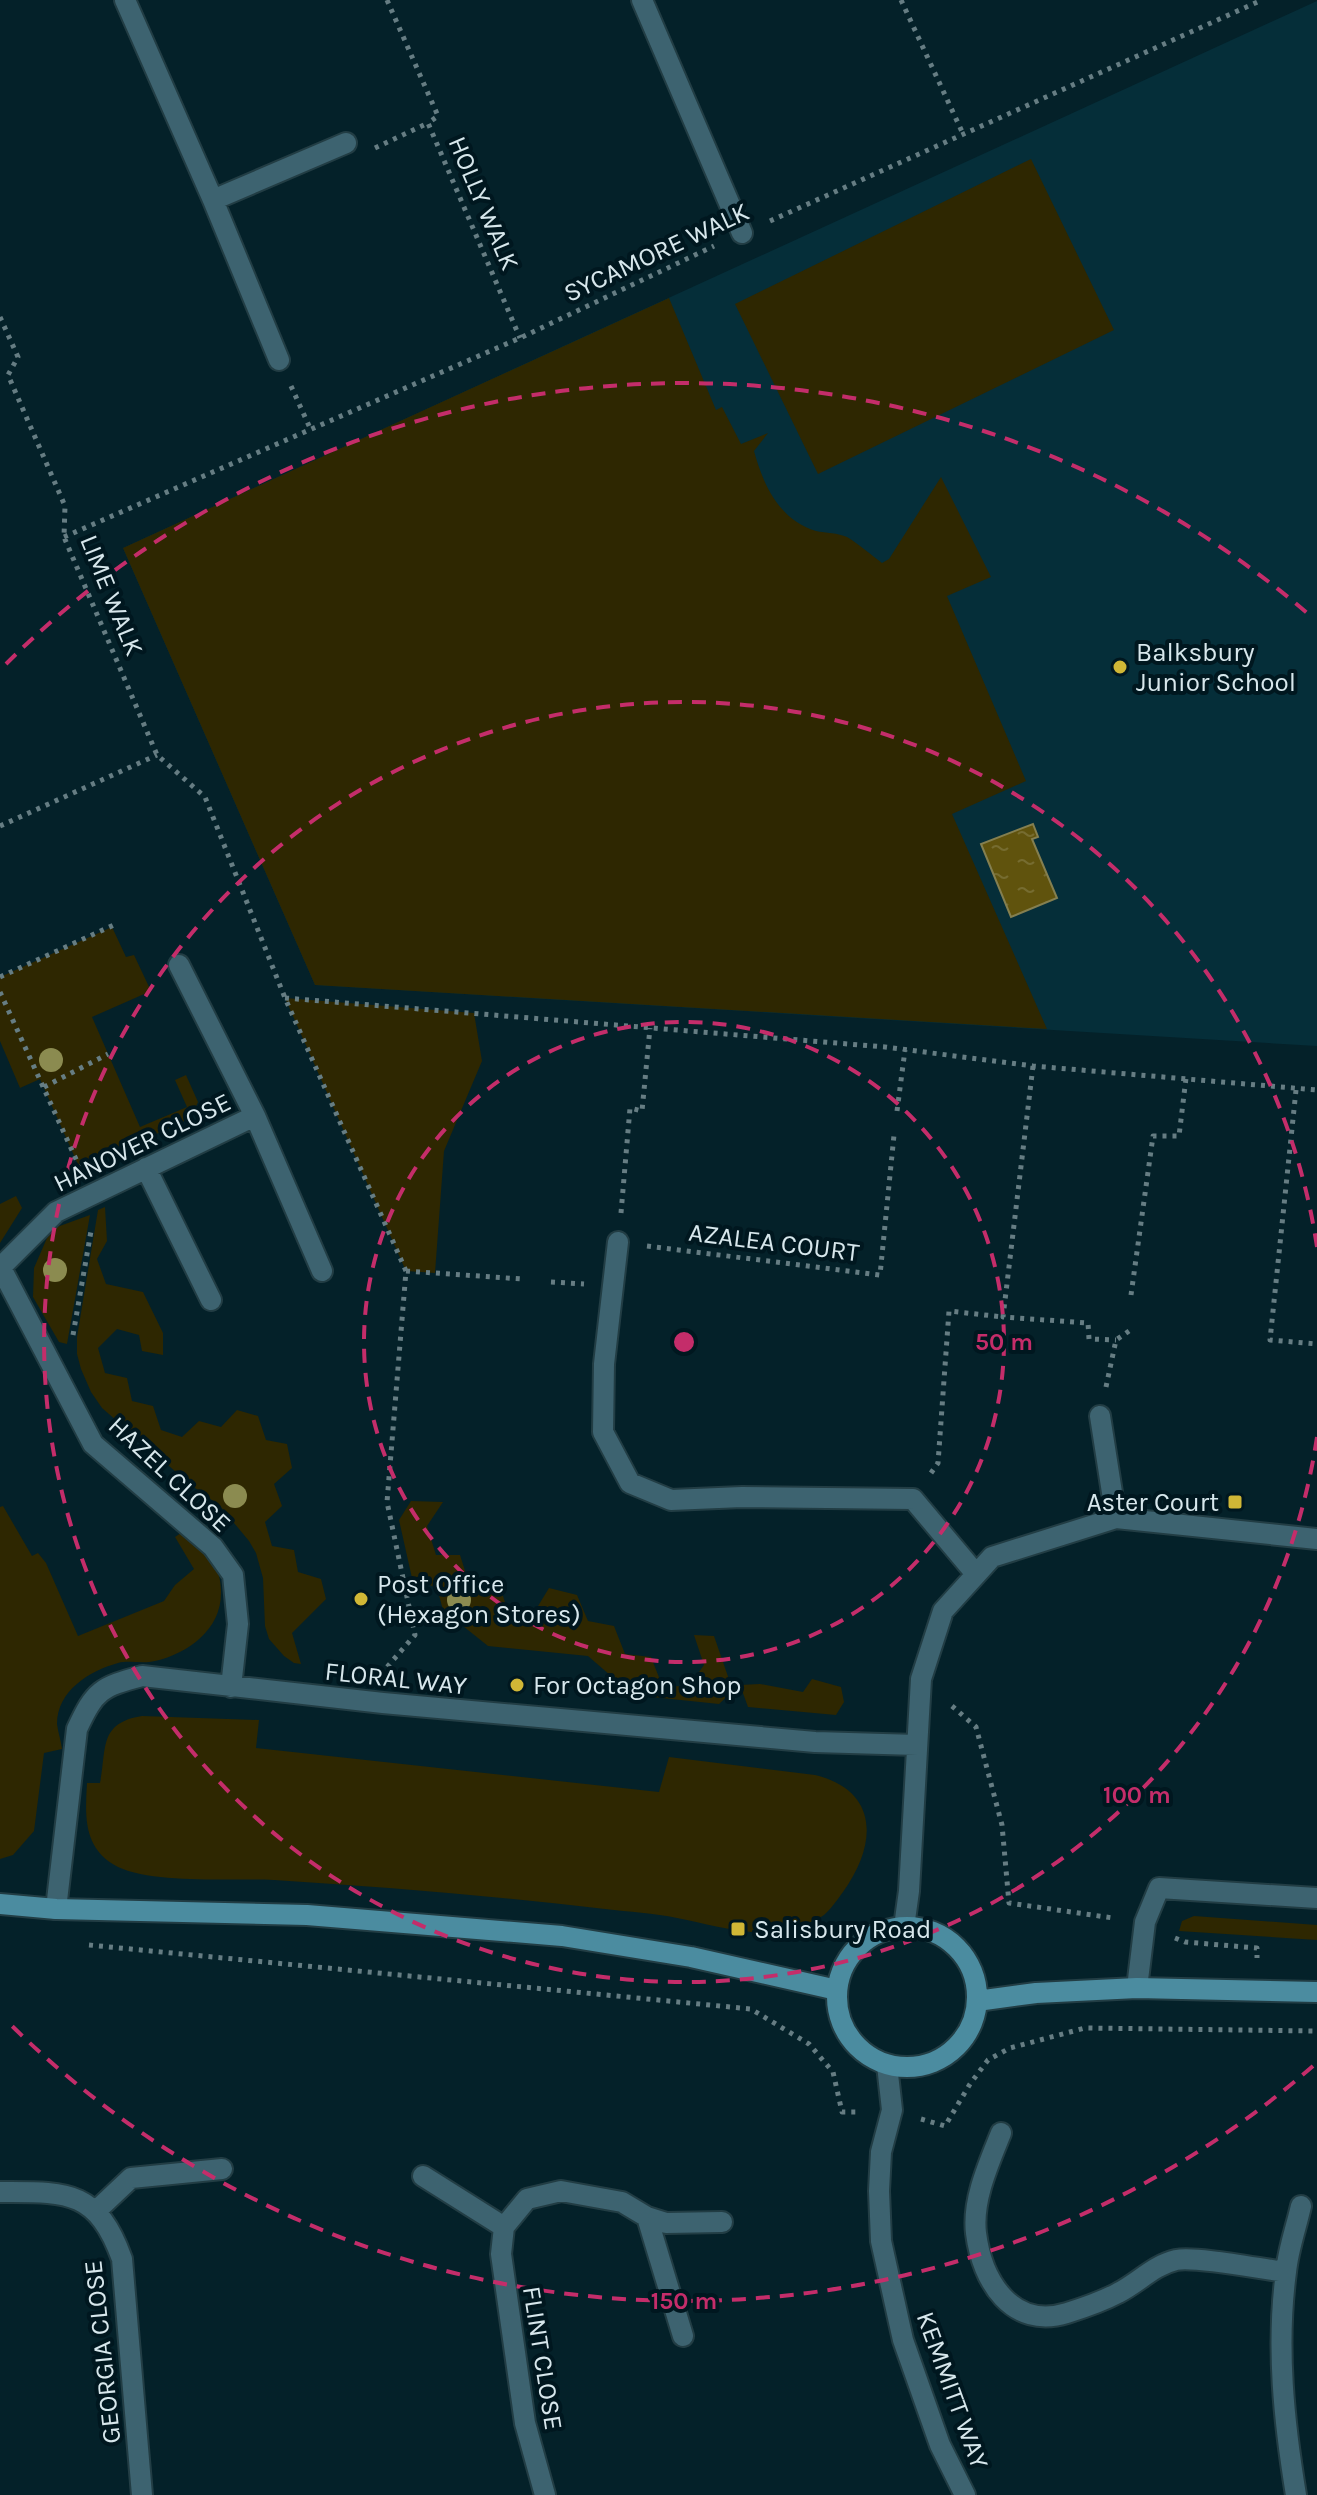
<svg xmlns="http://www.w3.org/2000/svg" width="1317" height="2495" viewBox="0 0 1317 2495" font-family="Karla,sans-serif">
  <defs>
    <pattern id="water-ripples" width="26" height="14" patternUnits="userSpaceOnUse" patternTransform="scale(2)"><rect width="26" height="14" fill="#60530d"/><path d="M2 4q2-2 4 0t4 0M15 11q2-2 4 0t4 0" fill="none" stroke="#766c30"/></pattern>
  </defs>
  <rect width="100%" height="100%" fill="#042129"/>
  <!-- built -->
  <path fill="#052e39" d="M1317,1V1046L315,985L123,548Z"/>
  <!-- green -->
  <path fill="#2e2701" d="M1031,159L1114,330L818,474L735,304Z
    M669,298L716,410L722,407L741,444L768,433L754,451C763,484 779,520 816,531C826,533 838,533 847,537C859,544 871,555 882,563L889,559L941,477L991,577L947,596L1026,781L952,814L1047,1029L315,985L123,548Z
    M112,927L126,957L134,955L151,991L92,1017L140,1127L187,1107L175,1080L186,1075L198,1102L191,1118L80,1169L40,1079L20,1088L0,1041V977Z
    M285,998L474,1013L482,1061L444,1151L435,1273L406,1271Z
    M16,1196L22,1208L0,1243V1204Z
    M105,1207L107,1241L97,1259L106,1284L143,1292L163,1333V1355L142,1351L139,1335L117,1329L98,1348L105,1373L127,1378L132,1401L153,1406L161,1430L182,1437L199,1421L221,1427L237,1410L258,1416L266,1440L287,1444L292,1468L274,1484L282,1506L265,1522L272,1546L294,1550L298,1572L321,1579L326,1599L292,1633L301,1664L294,1663L284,1656L269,1639L265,1626L263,1578L256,1553L249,1541L220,1506L191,1485L102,1408L91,1392L81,1369L77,1354V1337L98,1210Z
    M90,1215L67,1344L59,1342L33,1297L34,1268L47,1238L57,1227Z
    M411,1501L443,1502L427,1526L436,1555H460L467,1577L499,1583L507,1609L535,1611L549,1588L577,1595L588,1621L614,1626L625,1654L651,1657L662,1685L688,1687L704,1665L694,1635L714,1636L733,1691L719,1704L633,1695L588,1656L488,1646L443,1610L437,1588L412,1578L399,1520Z
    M3,1506L32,1556L38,1553L46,1563L78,1636L164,1601L175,1585L194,1569L175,1537L184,1531C204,1547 221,1564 221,1591C222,1629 189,1653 155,1661C143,1664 129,1660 118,1663C89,1671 57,1691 57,1724C58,1732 61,1741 62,1749L44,1753L34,1831L13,1855L0,1859V1507Z
    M812,1679L841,1687L844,1702L836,1715L748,1707L740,1685L760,1684L803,1692Z
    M142,1716L259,1720L256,1748L659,1792L669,1757L815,1775C880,1791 877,1845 843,1892C837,1900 831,1909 824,1915C813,1923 797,1927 784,1930C751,1938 710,1924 677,1918C654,1913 629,1912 605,1909C495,1896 385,1887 274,1880C233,1878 154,1884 118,1867C83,1849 85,1817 87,1783H100C107,1749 98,1723 142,1716Z
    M1194,1916L1317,1925V1940L1179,1931L1182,1921Z"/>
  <!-- water -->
  <path fill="url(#water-ripples)" stroke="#847f50" stroke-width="2" d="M1033,824L1038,837L1032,839L1057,898L1011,917L981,844Z"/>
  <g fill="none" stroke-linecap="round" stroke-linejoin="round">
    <defs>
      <path id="street" d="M125,0L213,200
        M642,0L742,233
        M279,360L213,200L346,143
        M179,965L255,1116L322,1271
        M146,1168L211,1300
        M618,1242L604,1364L603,1432L630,1483L671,1500L742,1497L913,1499L976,1574
        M0,1268L56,1212L255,1116
        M1,1268L93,1444L213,1547L233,1575L238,1624L231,1687
        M1100,1416L1116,1518
        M56,1909L77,1729C95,1690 101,1687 142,1676L383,1703L815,1742L917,1745
        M904,1927L909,1891L921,1679L943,1611L992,1557L1116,1518L1317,1539
        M1137,1988L1145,1922L1159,1888L1317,1898
        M887,2065L892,2110L881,2152L879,2191L881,2241L903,2340L940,2445L965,2495
        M1001,2133C989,2163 972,2200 976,2233C982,2281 1012,2330 1067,2313C1083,2308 1103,2301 1118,2293C1138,2283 1154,2265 1176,2260C1196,2256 1261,2269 1286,2272
        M423,2176L504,2227
        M0,2192C66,2192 97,2189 122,2259L142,2495
        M96,2211L131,2178L222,2169
        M647,2217L683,2336
        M545,2495L525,2423L501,2254L504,2227L527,2199L561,2191L622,2202L647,2217L666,2223L722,2222
        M1296,2495C1284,2422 1276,2347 1286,2272C1288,2250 1296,2228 1301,2206"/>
      <path id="secondary" d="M0,1904L56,1909L307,1915L562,1936L691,1957L837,1990
        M837 1997a70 70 0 1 1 140 0a70 70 0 1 1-140 0Z
        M977,2001L1036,1993L1137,1988L1317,1992"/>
    </defs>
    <!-- street casing -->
    <use href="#street" stroke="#223d44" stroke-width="24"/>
    <!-- secondary casing -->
    <use href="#secondary" stroke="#223d44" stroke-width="24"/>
    <!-- path -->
    <path stroke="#667d83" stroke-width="5" stroke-dasharray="4 6" stroke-linecap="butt" d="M387,0L438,116L428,123L520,338
      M901,0L964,136
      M375,148L428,123
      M770,221L1262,0
      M0,317L18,357L8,375L65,506L64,537L157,755L205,797L285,998L406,1271L387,1502L415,1635L387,1667L386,1674
      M291,386L310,428
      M64,537L520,338L714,246
      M0,826L157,755
      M0,977L116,924
      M0,992L80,1168
      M285,998L885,1047L1033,1066L1317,1090
      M1033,1066L1003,1317L1088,1323L1089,1339L1116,1340
      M44,1087L108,1054
      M1296,1090L1270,1340L1317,1344
      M897,1111L905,1050
      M621,1213L630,1108L642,1111L650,1028
      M647,1246L880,1275L894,1135
      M406,1271L522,1279
      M551,1282L584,1284
      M1131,1295L1153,1136H1179L1186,1078
      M73,1335L91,1231
      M1106,1387L1116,1340L1129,1331
      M931,1473L938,1463L949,1311L1003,1317
      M952,1706L976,1727L1002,1825L1009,1903L1113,1918
      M1175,1938L1185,1942L1257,1948V1958
      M89,1945L751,2009L809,2044L833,2072L842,2112H861
      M921,2119L945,2126L970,2084L988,2060L1010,2048L1085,2028L1317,2031"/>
    <!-- street -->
    <use href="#street" stroke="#3d6370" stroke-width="20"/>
    <!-- secondary -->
    <use href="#secondary" stroke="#4b8ca0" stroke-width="20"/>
  </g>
  <!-- trees -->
  <g fill="#8b8b50">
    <circle cx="51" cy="1060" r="12"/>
    <circle cx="55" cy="1270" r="12"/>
    <circle cx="235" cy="1496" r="12"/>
    <circle cx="459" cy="1600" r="12"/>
  </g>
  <!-- distance rings -->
  <g fill="none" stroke="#c42d6a" stroke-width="4" stroke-dasharray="14 10">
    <circle cx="684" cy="1342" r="320"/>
    <path d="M1317 1437A640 640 0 1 1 1317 1247"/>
    <path d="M1313 2066A959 959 0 0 1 6 2020M6 664A959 959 0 0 1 1313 618"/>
  </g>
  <!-- markers -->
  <g fill="#d0b736" stroke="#00171f" stroke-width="3">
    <circle cx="1120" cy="667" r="8"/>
    <rect x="1227" y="1494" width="16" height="16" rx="4"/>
    <circle cx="361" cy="1599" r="8"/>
    <circle cx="517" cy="1685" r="8"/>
    <rect x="730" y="1921" width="16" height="16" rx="4"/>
  </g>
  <g text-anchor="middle" stroke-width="8" stroke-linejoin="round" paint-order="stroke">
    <!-- street labels -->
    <g font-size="26" fill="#d7e7ec" stroke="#00171f">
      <text transform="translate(484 203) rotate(67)" y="9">HOLLY WALK</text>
      <text transform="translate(656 252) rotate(-25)" y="9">SYCAMORE WALK</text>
      <text transform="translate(112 595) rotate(68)" y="9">LIME WALK</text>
      <text transform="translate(142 1142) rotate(-26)" y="9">HANOVER CLOSE</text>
      <text transform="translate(774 1242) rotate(7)" y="9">AZALEA COURT</text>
      <text transform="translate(170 1474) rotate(43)" y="9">HAZEL CLOSE</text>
      <text transform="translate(396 1678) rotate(6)" y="9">FLORAL WAY</text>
      <text transform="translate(102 2352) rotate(-96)" y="9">GEORGIA CLOSE</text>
      <text transform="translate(543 2358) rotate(81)" y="9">FLINT CLOSE</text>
      <text transform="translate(953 2390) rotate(70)" y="9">KEMMITT WAY</text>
    </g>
    <!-- poi labels -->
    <g font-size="26" fill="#d7e7ec" stroke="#00171f" text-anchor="start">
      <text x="1136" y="661">Balksbury<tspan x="1136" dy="30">Junior School</tspan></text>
      <text x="1219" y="1511" text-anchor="end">Aster Court</text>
      <text x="377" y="1593">Post Office<tspan x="377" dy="30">(Hexagon Stores)</tspan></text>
      <text x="533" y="1694">For Octagon Shop</text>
      <text x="754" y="1938">Salisbury Road</text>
    </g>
  </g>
  <circle cx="684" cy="1342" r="12" fill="#c42d6a" stroke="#00171f" stroke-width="4"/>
  <g font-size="24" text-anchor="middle" font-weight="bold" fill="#c42d6a" stroke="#00171f" stroke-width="8" stroke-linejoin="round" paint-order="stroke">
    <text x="1004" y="1350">50 m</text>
    <text x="1137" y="1803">100 m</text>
    <text x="684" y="2309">150 m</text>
  </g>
</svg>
